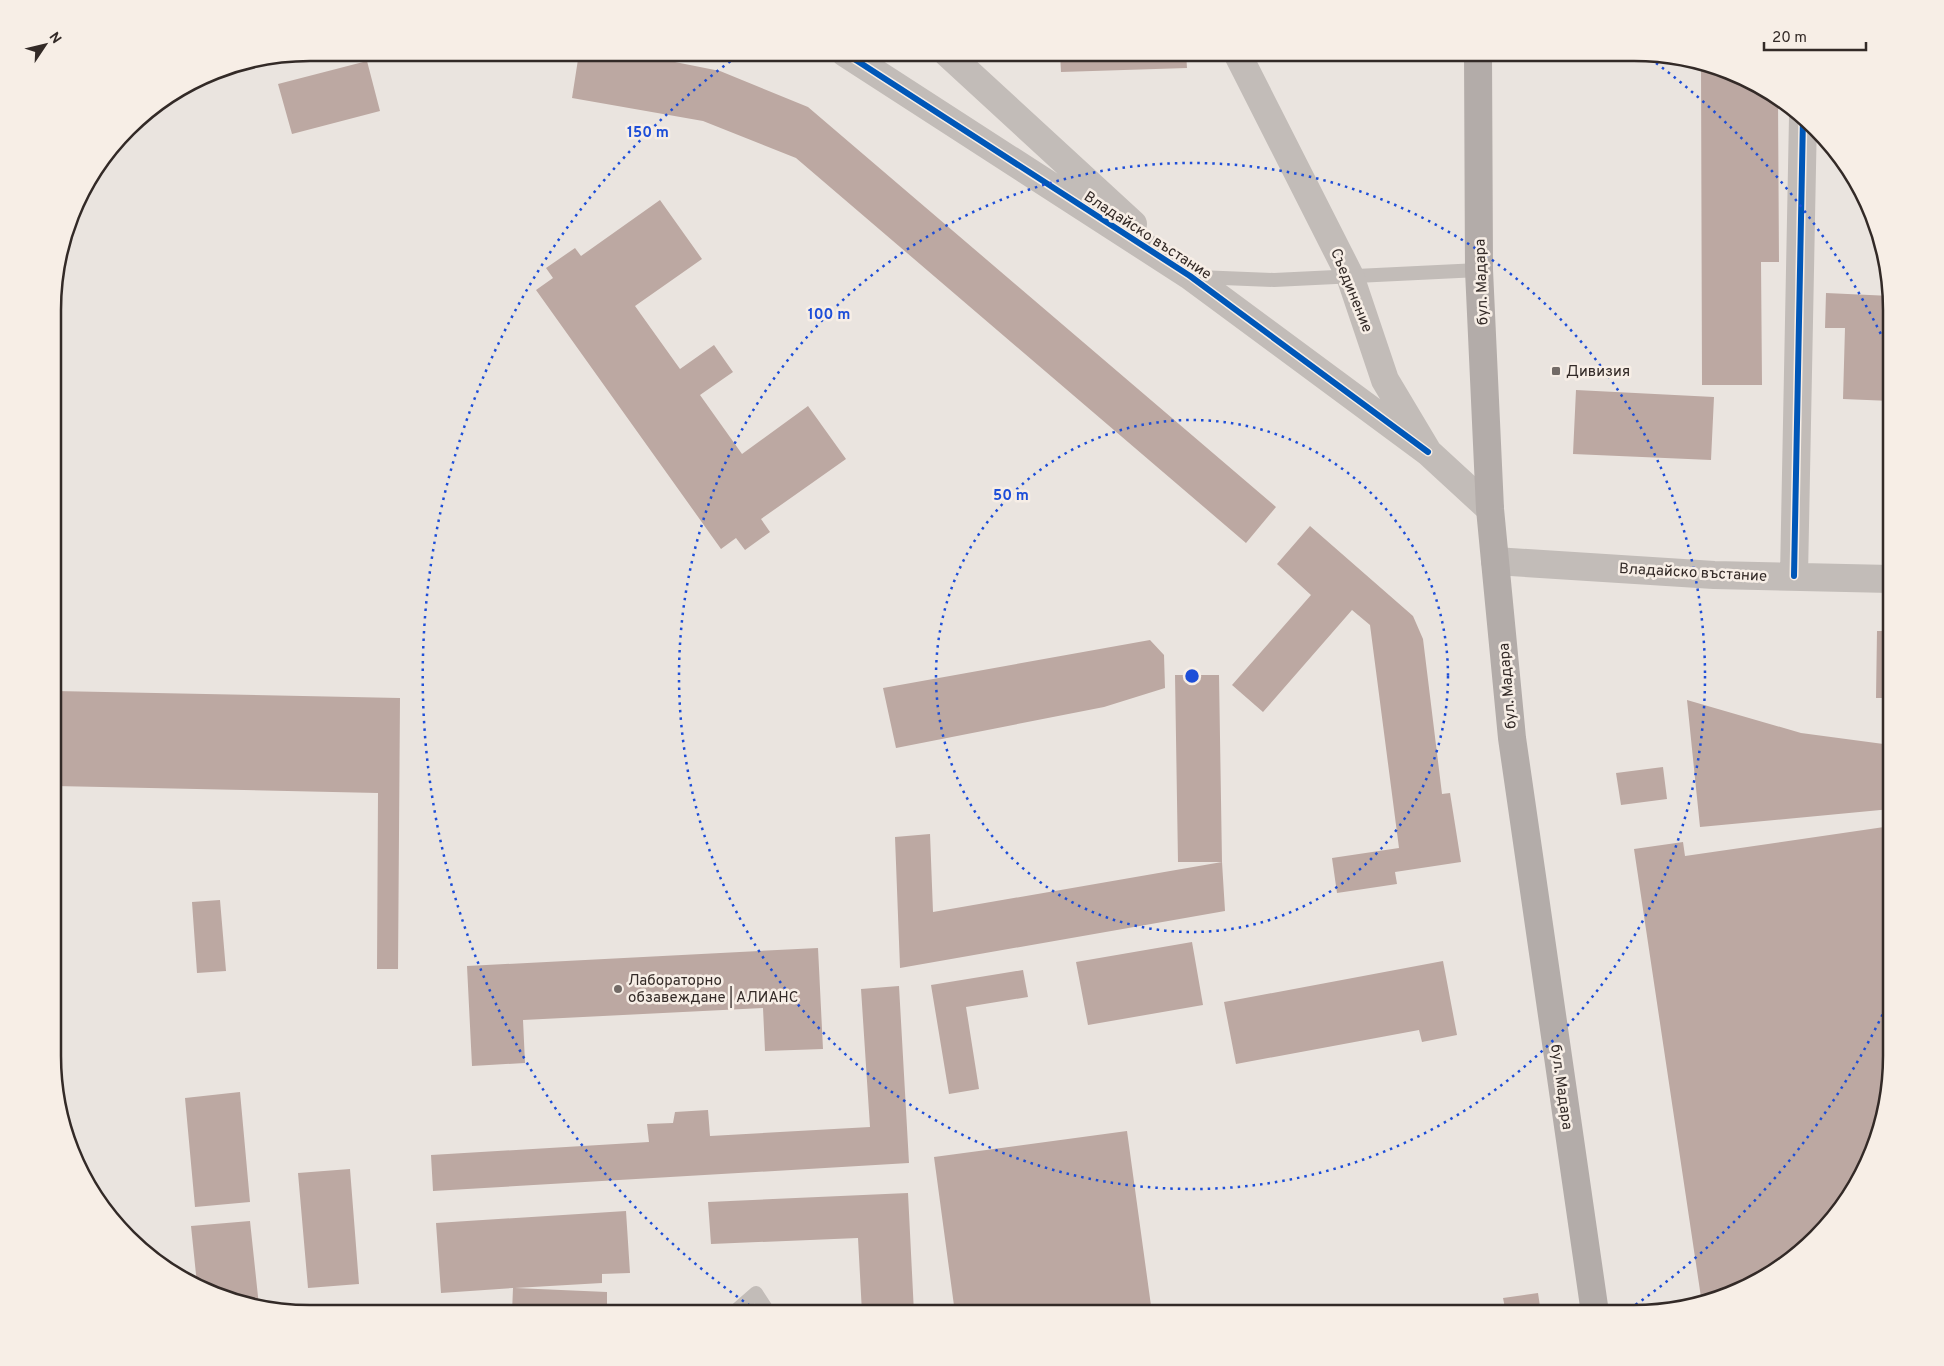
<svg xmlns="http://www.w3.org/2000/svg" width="1944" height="1366" viewBox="0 0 1944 1366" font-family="Overpass,sans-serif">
  <rect width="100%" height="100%" fill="#eae4df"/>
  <!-- building -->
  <path fill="#bca8a2" d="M579,53H630L720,71L808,107L1276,507L1246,543L796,158L703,121L572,98Z
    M1060,53H1186L1187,68L1061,72Z
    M367,61L380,111L292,134L278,84Z
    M1701,63L1717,66L1778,99L1779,262H1761L1762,385H1702Z
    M660,200L702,259L635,306L680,369L714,345L733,372L700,395L742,454L808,406L846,459L761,519L770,532L745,550L736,538L721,549L536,290L553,278L546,268L575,248L581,256Z
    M1826,293L1891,296V401L1843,399L1845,328H1825Z
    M1576,390L1714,397L1711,460L1573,454Z
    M1310,526L1413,616L1423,639L1442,794L1450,793L1461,862L1395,872L1397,884L1337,893L1332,858L1399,848L1370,625L1352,610L1263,712L1232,685L1311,595L1277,564Z
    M1877,631H1891V698H1876Z
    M1150,640L1164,655L1165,688L1104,707L896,748L883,688Z
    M1175,675H1219L1222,862L1225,911L900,968L895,837L930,834L933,912L1222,862H1178Z
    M55,691L400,698L398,969H377L378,793L55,786Z
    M1687,700L1801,733L1891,745V809L1700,827Z
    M1663,767L1667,799L1621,805L1616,773Z
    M1891,826V1073L1878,1139L1838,1213L1804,1250L1748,1287L1702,1304L1634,849L1683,842L1685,856Z
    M220,900L226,971L197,973L192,902Z
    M1192,942L1203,1005L1088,1025L1076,962Z
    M818,948L823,1049L765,1051L763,1008L523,1020L525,1063L472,1066L467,966Z
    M1443,961L1457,1035L1422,1042L1419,1030L1236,1064L1224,1002Z
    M1023,970L1028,997L966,1007L979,1089L949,1094L931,985Z
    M899,986L909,1163L433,1191L431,1155L649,1142L647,1124L673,1123L675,1112L708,1110L710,1136L870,1127L861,989Z
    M240,1092L250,1202L195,1207L185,1098Z
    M1127,1131L1152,1313H955L934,1157Z
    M350,1169L359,1284L308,1288L298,1173Z
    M908,1193L914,1313H862L858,1238L711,1244L708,1202Z
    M626,1211L630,1273L602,1274V1283L515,1288L607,1292V1313H512L513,1288L441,1293L436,1223Z
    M250,1221L259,1306L227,1300L197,1284L191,1226Z
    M1538,1293L1541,1313H1506L1503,1298Z"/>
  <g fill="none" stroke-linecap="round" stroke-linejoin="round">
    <!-- lane -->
    <path stroke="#c2bcb8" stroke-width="14" d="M1198,277L1274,280L1479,270
      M733,1313L756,1293L769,1313"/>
    <!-- street -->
    <path stroke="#c2bcb8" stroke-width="28" d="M845,53L1190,276L1428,452
      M947,53L1133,224
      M1237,53L1350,276L1385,380L1428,452L1490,509
      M1495,561L1714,575L1891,579
      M1794,576L1803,117"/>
    <!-- secondary -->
    <path stroke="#b3aca9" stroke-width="28" d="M1478,53L1479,270L1490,509L1512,738L1595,1313"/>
    <defs>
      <path id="cycleway" d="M845,53L1190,276L1428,452
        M1794,576L1803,117"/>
    </defs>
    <!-- cycleway casing -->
    <use href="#cycleway" stroke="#f7eee6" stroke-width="9"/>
    <!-- cycleway -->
    <use href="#cycleway" stroke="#0057b8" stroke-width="6"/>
  </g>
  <!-- distance rings -->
  <g fill="none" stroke="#1d4ed8" stroke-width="2.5" stroke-dasharray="2.5 5">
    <circle cx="1192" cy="676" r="256"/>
    <circle cx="1192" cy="676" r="513"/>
    <path d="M1889 1001A769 769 0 0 1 1628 1310M756 1310A769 769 0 0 1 740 54M1644 54A769 769 0 0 1 1889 351"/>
  </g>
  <!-- markers -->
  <g fill="#736b67" stroke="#f7eee6" stroke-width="2">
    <rect x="1551" y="366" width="10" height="10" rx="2.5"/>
    <circle cx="618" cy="989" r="5"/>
  </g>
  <g text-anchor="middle" stroke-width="5" stroke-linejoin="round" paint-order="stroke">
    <!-- street labels -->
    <g font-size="15" fill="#332a27" stroke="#f7eee6">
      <text transform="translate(1148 235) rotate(33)" y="5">Владайско въстание</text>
      <text transform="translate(1481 282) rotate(-92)" y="5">бул. Мадара</text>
      <text transform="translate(1352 290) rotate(68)" y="5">Съединение</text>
      <text transform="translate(1693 572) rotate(3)" y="5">Владайско въстание</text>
      <text transform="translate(1507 686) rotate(-95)" y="5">бул. Мадара</text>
      <text transform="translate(1562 1087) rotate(82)" y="5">бул. Мадара</text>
    </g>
    <!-- poi labels -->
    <g font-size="15" fill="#332a27" stroke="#f7eee6" text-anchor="start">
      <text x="1566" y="376">Дивизия</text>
      <text x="628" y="985">Лабораторно<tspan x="628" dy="17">обзавеждане | АЛИАНС</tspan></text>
    </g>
  </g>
  <!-- crop -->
  <path d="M0 0H1944V1366H0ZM310 61H1634A249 249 0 0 1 1883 310V1056A249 249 0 0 1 1634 1305H310A249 249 0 0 1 61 1056V310A249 249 0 0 1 310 61Z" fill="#f7eee6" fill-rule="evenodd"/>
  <path fill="none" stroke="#332a27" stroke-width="2.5" d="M310 61H1634A249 249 0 0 1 1883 310V1056A249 249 0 0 1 1634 1305H310A249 249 0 0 1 61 1056V310A249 249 0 0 1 310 61Z"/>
  <circle cx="1192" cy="676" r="8" fill="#1d4ed8" stroke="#f7eee6" stroke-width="2.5"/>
  <g font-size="15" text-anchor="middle" font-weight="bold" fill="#1d4ed8" stroke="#f7eee6" stroke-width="5" stroke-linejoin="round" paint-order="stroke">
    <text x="648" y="137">150 m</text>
    <text x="829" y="319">100 m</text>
    <text x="1011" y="500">50 m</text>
  </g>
  <!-- north arrow -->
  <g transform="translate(45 45) rotate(55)" stroke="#f7eee6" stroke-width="4" paint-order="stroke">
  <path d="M0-4L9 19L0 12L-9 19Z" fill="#332a27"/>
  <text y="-8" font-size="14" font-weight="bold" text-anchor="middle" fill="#332a27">N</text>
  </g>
  <!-- scale -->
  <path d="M1764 42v8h102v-8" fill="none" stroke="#332a27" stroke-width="2.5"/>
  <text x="1772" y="42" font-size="15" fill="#332a27" stroke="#f7eee6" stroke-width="4" paint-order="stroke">20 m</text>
</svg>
